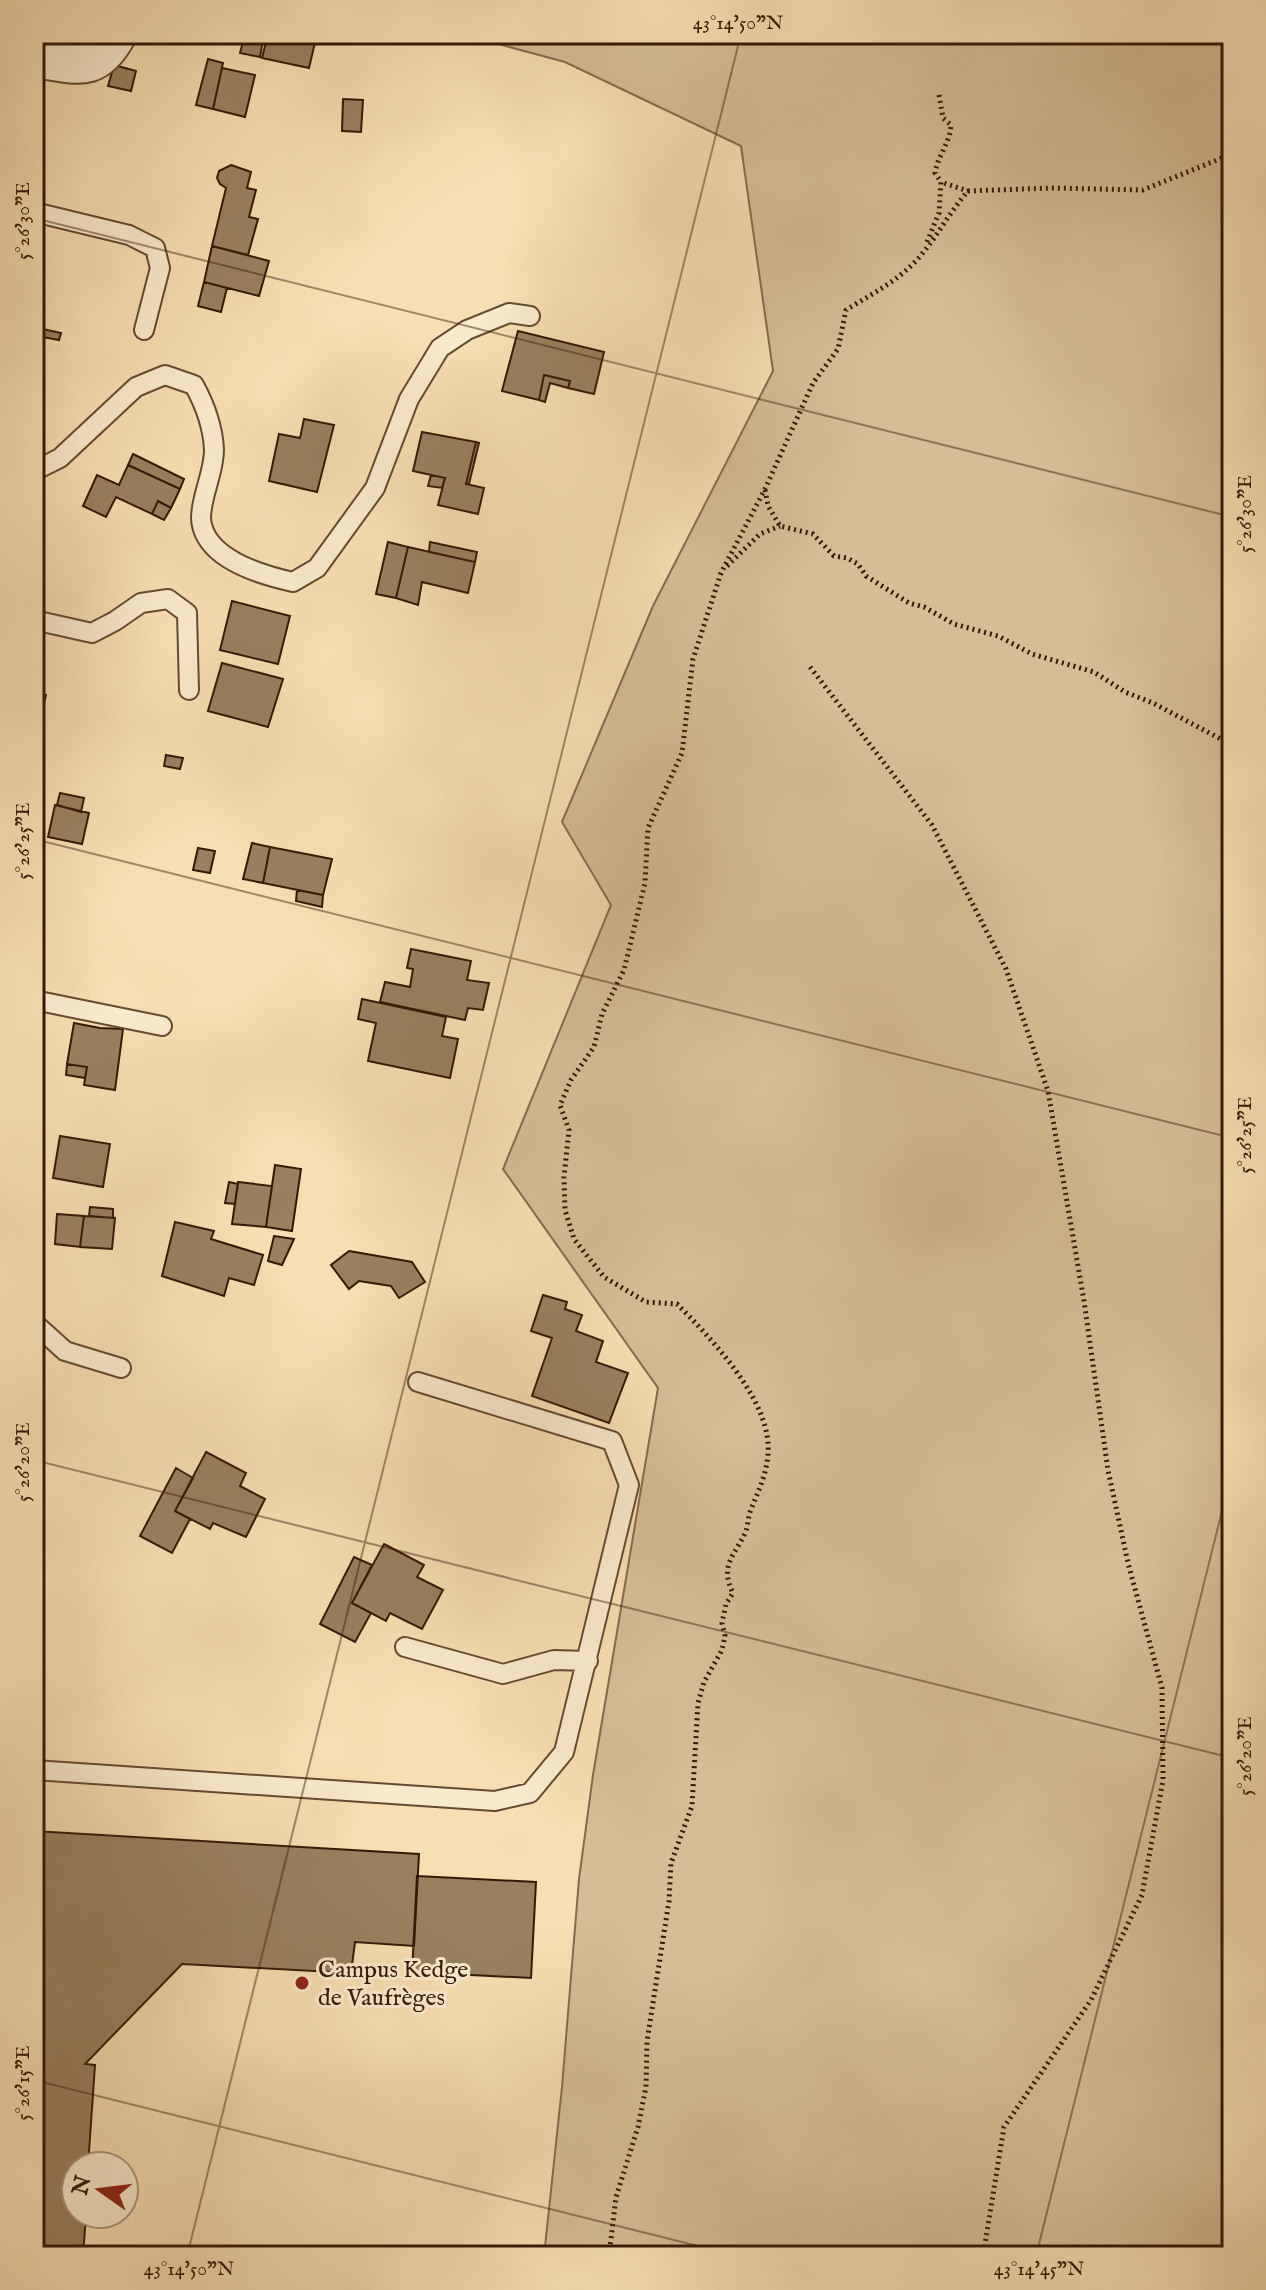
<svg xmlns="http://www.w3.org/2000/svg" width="1266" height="2290" viewBox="0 0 1266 2290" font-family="'IM FELL English',serif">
  <rect width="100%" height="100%" fill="#f6dfb2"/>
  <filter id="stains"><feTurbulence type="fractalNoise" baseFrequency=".0025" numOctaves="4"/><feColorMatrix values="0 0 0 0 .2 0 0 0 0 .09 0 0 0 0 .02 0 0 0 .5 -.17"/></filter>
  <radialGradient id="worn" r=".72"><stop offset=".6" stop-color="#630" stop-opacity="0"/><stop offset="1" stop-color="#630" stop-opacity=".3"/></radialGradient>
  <!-- green -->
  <path fill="#d5bd95" stroke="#856b4e" stroke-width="2" d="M461,34H1232V2256H544L562,2087L579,1879L593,1775L658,1388L503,1169L611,905L562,822L653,606L773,371L741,146L565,62Z"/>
  <!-- building -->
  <path fill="#998060" stroke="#351908" stroke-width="2" d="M245,34H264L260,57L240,53Z
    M268,34H317L309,68L262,58Z
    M208,59L223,63L213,109L196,105Z
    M114,65L136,71L131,91L108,86Z
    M222,68L255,75L245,117L213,109Z
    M343,99L363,100L361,132L342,131Z
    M231,165L251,172L247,188L256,190L249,217L258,219L248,255L212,246L226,188L220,184L217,178L219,171Z
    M212,246L269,261L259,296L204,282Z
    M204,282L227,288L221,312L198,306Z
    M38,328L61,333L59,340L37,336Z
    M518,331L604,352L594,394L568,388L570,381L544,375L539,400L502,391Z
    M544,375L570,381L568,388L550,383L545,402L539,400Z
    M304,419L334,425L317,492L269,481L279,434L300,438Z
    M422,432L476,442L466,484L484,488L478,514L438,505L445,478L413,471Z
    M476,442L479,443L469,484H466Z
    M133,454L184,479L180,489L128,465Z
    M128,465L180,489L171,508L158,501L152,514L116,497L106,517L83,506L97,475L119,485Z
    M431,475L445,478L442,488L428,486Z
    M158,501L171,508L164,520L152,514Z
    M388,542L408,547L396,598L376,594Z
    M430,542L477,552L475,562L429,552Z
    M408,547L475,562L468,593L422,582L418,605L396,598Z
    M232,601L290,616L278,664L220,650Z
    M222,663L283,679L268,727L208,711Z
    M34,692L46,695L44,704L34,702Z
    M166,755L183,758L180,769L164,766Z
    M60,793L84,798L81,812L57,805Z
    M55,805L89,813L82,844L48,837Z
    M252,843L270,847L263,883L243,879Z
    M270,847L332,859L323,895L263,883Z
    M198,848L215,851L210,873L193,870Z
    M297,890L323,895L322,907L296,901Z
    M411,949L471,961L467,980L489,983L483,1010L468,1008L465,1020L380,1002L385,982L410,987L413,969L407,968Z
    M362,999L446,1017L442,1036L458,1039L450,1078L368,1061L376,1023L358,1019Z
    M74,1023L100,1028L123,1029L115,1090L84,1085L87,1067L67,1064Z
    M67,1064L87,1067L85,1078L66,1075Z
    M60,1136L110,1144L103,1187L53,1178Z
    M275,1165L301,1169L292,1231L266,1227Z
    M229,1182L238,1184L235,1204L225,1203Z
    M238,1182L272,1186L266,1227L232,1224Z
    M90,1207L113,1209V1218L89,1216Z
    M57,1214L84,1216L80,1247L55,1244Z
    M84,1216L115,1218L112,1249L80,1247Z
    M175,1222L214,1231L211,1239L263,1255L254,1285L229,1278L224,1296L162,1276Z
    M274,1236L294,1239L282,1265L268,1261Z
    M349,1251L412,1262L425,1282L399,1298L391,1286L359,1281L349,1289L331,1265Z
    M543,1295L567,1302L565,1309L582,1315L576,1331L603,1341L596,1362L628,1373L609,1423L532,1396L552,1338L531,1331Z
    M206,1452L246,1473L240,1486L265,1499L246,1537L213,1523L210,1529L175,1511Z
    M176,1468L193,1478L175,1511L190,1519L172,1553L140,1536Z
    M384,1544L424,1565L417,1577L443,1590L422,1629L390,1613L386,1621L352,1603Z
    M354,1557L372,1565L352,1603L371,1613L355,1642L320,1624Z
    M34,1831L419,1854L414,1946L355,1942L351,1973L182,1964L85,2064L95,2065L88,2166H76V2214H86L83,2256H34Z
    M417,1876L536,1882L531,1978L412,1972Z"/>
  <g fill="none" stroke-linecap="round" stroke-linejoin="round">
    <defs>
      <path id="lane" d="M34,212L129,235L155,248L160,268L144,330
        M34,471L60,458L136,387L165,375L194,385C205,405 213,427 214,450C214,473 201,496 201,518C203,558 261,575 293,582L317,568L375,488L409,399L440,348L467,330L509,313L530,316
        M34,620L92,633L115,621L141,603L168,599L187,613L189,690
        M34,1000L162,1026
        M34,1323L65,1351L121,1368
        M405,1647L503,1674L554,1660L588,1661
        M34,1770L495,1801L530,1793L564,1752L629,1485L612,1441L418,1382"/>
      <path id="street" d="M34,58C75,63 94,76 117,34"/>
    </defs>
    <!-- lane casing -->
    <use href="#lane" stroke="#654a32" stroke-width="22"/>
    <!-- street casing -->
    <use href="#street" stroke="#654a32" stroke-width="42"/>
    <!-- path -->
    <path stroke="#351908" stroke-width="5" stroke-dasharray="2 4" stroke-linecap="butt" d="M939,95L943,118L951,125C950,143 938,155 935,173L941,182
      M927,242L939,213L941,182L968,191
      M765,490L768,506L780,526L813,534L834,556L847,558L858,564L866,576L909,603L924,607L954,624L998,636L1032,654L1094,672L1125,692L1153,703L1232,745
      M727,566L760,534L780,526
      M810,667L932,825L1006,969L1048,1091L1084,1301L1108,1470L1128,1563L1162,1688L1163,1780L1142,1895L1091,2000L1004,2127L983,2256
      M609,2256L616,2197L638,2127L646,2087L647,2041L669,1901L671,1863L692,1806L698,1703L704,1682L722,1650L725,1636L722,1623L726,1604L733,1593C719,1564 735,1556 746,1531C748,1525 748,1518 750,1512C760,1486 772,1465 767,1435C759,1389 709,1336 677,1304L646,1302L604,1277L574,1239L565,1210L564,1177L569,1130L560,1105L571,1080L594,1047L602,1014L624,970L645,883L648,828L682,753L693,659L721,573L765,489L813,383L838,349L846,310C870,295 894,283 914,263C935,241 948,214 968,191L1052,188L1143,190L1232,154"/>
    <!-- lane -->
    <use href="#lane" stroke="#f9eacd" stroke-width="18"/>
    <!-- street -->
    <use href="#street" stroke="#f9eacd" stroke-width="38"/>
  </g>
  <!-- ticks -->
  <path fill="none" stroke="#351908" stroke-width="2" stroke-opacity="0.45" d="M34,218L1232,517M34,839L1232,1138M34,1460L1232,1758M34,2080L738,2256M187,2256L741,34M1036,2256L1232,1471"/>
  <!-- markers -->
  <circle fill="#8f2418" stroke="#f9eacd" stroke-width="3" cx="302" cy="1983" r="8"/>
  <g text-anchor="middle" stroke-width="6" stroke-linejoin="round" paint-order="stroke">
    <!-- poi labels -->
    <g font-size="24" fill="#351908" stroke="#f9eacd" text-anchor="start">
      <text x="318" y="1977">Campus Kedge<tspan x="318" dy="28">de Vaufrèges</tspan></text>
    </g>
  </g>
  <!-- margin -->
  <rect width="1266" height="2290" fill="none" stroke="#f6dfb2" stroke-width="88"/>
  <!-- north arrow -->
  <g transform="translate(100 2190) rotate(284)"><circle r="38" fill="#f9eacd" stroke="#ab967e" stroke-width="2"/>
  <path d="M0-6L14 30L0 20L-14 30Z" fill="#8f2418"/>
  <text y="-12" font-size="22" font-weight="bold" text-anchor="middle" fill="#351908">N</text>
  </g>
  <rect x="44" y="44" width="1178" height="2202" fill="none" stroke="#351908" stroke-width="3"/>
  <g font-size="20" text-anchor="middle" fill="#351908">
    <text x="738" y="29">43°14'50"N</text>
    <text transform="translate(22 221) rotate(-90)" y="7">5°26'30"E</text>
    <text transform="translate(1244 514) rotate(-90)" y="7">5°26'30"E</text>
    <text transform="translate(22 841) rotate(-90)" y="7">5°26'25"E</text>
    <text transform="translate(1244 1135) rotate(-90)" y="7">5°26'25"E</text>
    <text transform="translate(22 1462) rotate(-90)" y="7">5°26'20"E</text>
    <text transform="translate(1244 1756) rotate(-90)" y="7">5°26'20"E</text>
    <text transform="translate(22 2083) rotate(-90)" y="7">5°26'15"E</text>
    <text x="189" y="2275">43°14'50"N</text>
    <text x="1039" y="2275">43°14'45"N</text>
  </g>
  <rect width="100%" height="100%" filter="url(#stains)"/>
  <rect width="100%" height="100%" fill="url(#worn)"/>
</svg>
